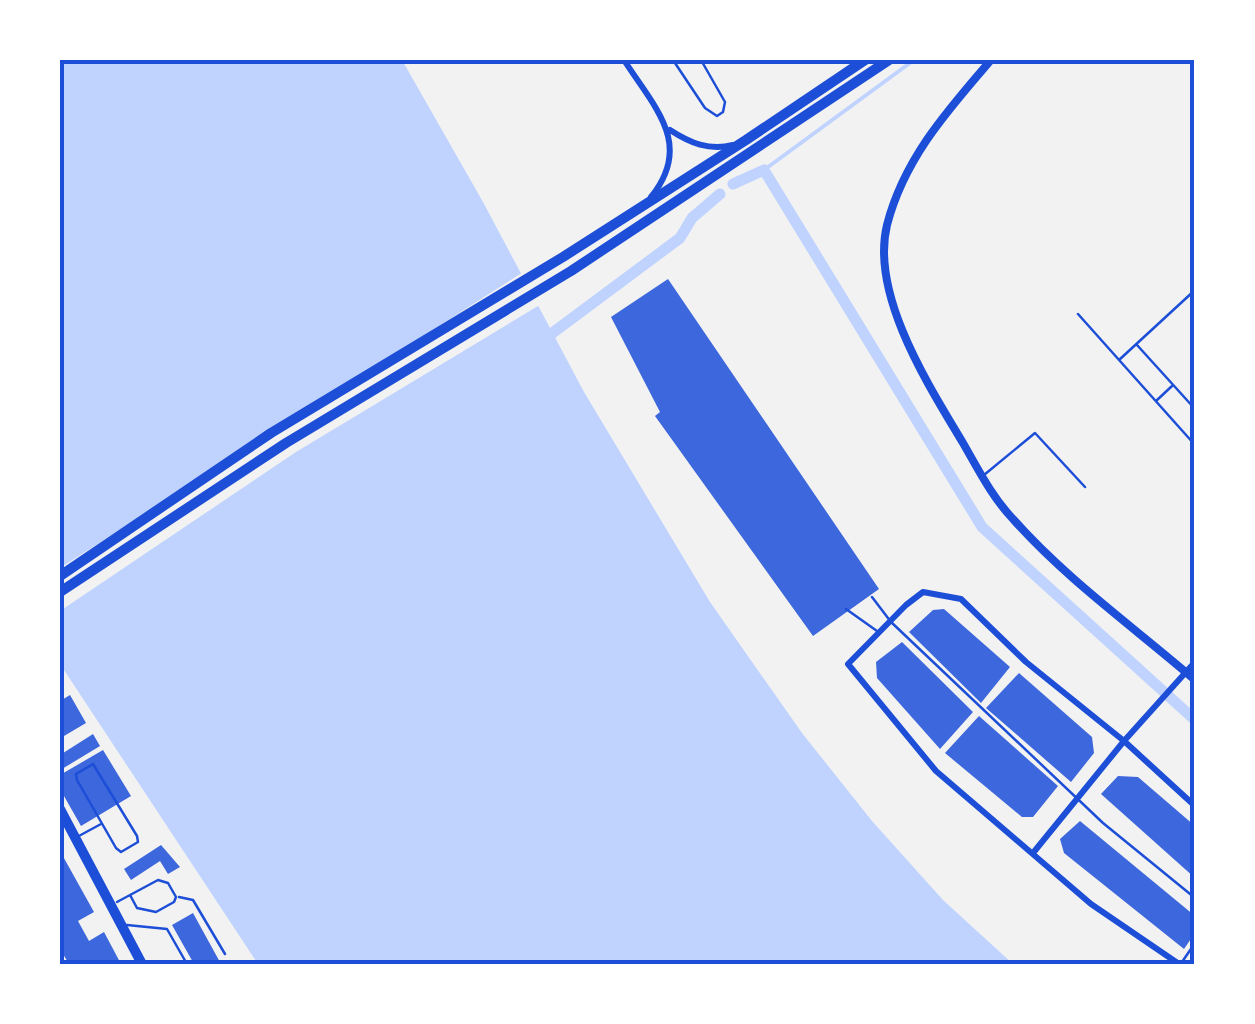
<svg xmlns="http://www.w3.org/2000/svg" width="1255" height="1024" viewBox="0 0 1255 1024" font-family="Lato,sans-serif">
  <rect width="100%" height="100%" fill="#f2f2f2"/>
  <!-- water -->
  <path fill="#bfd3fe" d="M60,60H402L483,202L584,392L710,602L802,733L872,821L943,900L1013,964H258L60,664Z"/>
  <!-- pier -->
  <path fill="#f2f2f2" d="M525,271L543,303L296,452L60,611V568Z"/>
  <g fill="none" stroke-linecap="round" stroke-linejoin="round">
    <!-- stream -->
    <path stroke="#bfd3fe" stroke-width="4" d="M764,170L914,60"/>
    <!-- canal -->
    <path stroke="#bfd3fe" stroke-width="11" d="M733,184L764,170L982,527L1195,720
      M543,340L680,238L692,218L720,194"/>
  </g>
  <!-- building -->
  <path fill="#3d67dc" d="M668,279L879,589L813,636L655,416L660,412L611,317Z
    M944,609L1010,667L981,703L909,632L933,610Z
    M902,642L973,712L940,749L877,678L876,662Z
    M1019,673L1092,737L1094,753L1071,782L986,708Z
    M70,695L86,723L64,736L60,729V701Z
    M979,716L1058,786L1033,817H1022L945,753Z
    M93,734L100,746L62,769L60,755Z
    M103,750L131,796L81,826L60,789V775Z
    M1118,776L1138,777L1195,826V878L1101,794Z
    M1080,821L1195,916V933L1184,949L1064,853L1060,839Z
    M161,845L180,867L168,874L160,861L131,880L124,869Z
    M60,851L94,912L78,921L89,941L104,932L121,964H69L63,954L60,956Z
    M193,913L221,964H194L172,925Z"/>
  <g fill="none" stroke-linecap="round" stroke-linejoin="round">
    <!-- service -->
    <path stroke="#1d4ed8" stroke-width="2.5" d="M673,60L705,108L717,116L723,112L725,102L701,60
      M1078,314L1195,445
      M1137,345L1195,409
      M1119,360L1195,290
      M1156,401L1172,386
      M984,475L1035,433L1085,487
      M872,597L891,622L1103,823L1195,898
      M846,609L877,631
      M93,764L137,836L138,842L121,852L116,848L77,780L76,774Z
      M77,837L101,824
      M179,897L193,900L225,954
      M117,902L158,880L168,883L176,897L174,902L156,912L137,908L130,895
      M127,925L167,929L187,964
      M1182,962L1195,943
      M60,963L62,964"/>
    <!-- minor -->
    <path stroke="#1d4ed8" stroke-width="6" d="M624,60C654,107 694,144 651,197
      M670,130C690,143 709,151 733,145
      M1033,853L1124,741L1195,662
      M1179,964L1091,904L936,771L848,664L906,605L923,592L961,599L1026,662L1124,741L1195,806"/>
    <!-- tertiary -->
    <path stroke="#1d4ed8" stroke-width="8" d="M991,60C947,111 904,159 887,225C870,295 929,386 963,443C978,469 992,497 1013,519C1066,579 1135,628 1195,680"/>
    <!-- primary -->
    <path stroke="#1d4ed8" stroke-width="10" d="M60,576L271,433L563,257L746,140L865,60
      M60,592L286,443L571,271L889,60
      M60,809L142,964"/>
  </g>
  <!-- border -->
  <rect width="1255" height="1024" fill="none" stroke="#ffffff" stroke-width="125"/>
  <rect x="62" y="62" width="1130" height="900" fill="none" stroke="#1d4ed8" stroke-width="4"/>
</svg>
